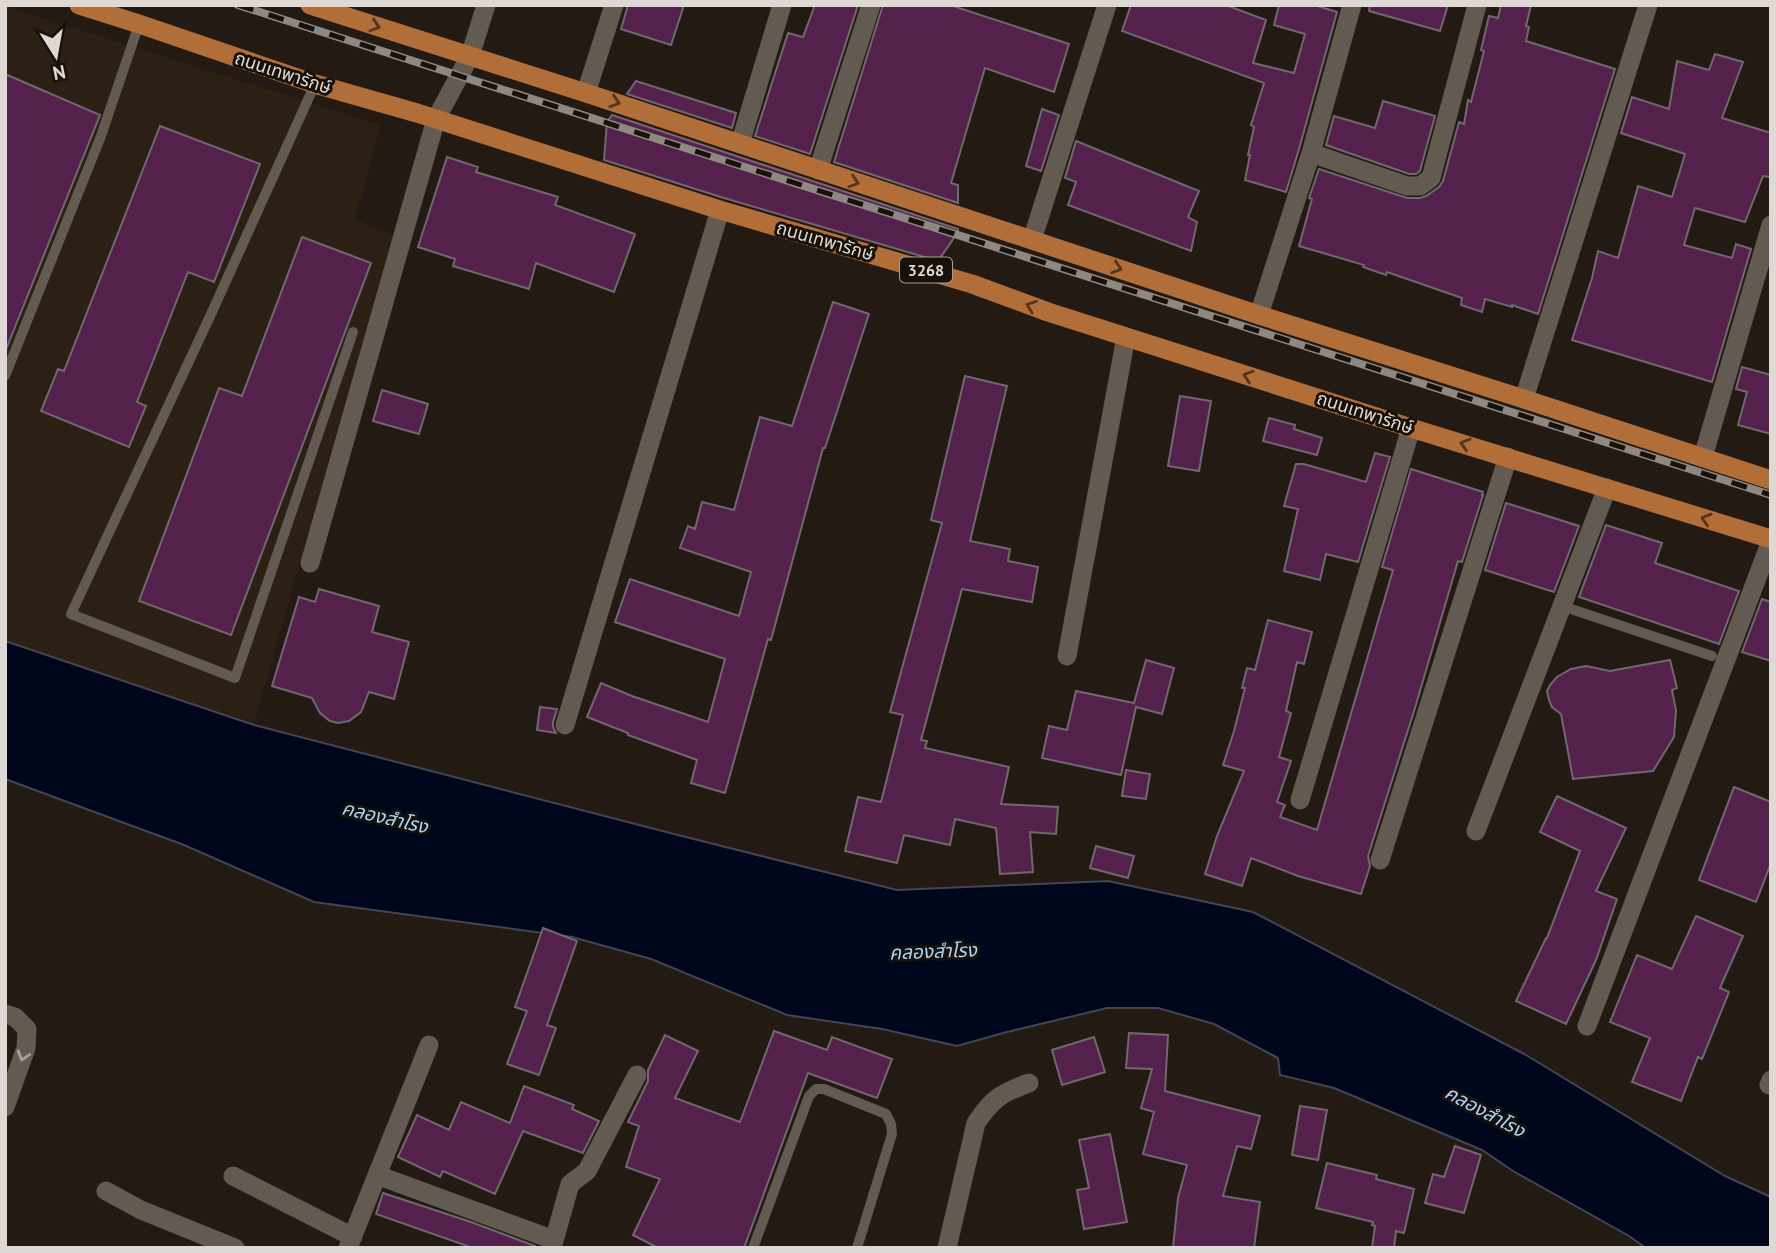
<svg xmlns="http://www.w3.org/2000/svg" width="1776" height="1253" viewBox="0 0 1776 1253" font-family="'PT Sans','Noto Sans Thai',sans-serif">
  <rect width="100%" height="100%" fill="#221a13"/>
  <!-- built -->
  <path fill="#2c1f14" d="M5,6L381,125L355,219L393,235L254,725L5,641Z"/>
  <!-- water -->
  <path fill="#00061c" stroke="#434554" stroke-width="2" d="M5,641L254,725L670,833L897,890L1108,881L1253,912L1526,1055L1725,1176L1771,1197V1248H1646L1629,1236L1513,1171L1482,1150L1334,1088L1280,1075L1278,1058L1214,1024L1158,1008H1107L1003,1033L957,1046L882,1029L787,1015L651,959L572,937L314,902L184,845L5,779Z"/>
  <!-- building -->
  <path fill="#54204c" stroke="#71676f" stroke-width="2" d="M628,5H684L671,45L621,29Z
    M815,5H858L810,154L755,136L788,33L803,37Z
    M883,5H950L1069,44L1054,92L985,68L951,183L958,185V203L834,162Z
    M1131,5H1226L1266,20L1253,63L1294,73L1305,34L1274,25L1279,5H1314L1337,12L1299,149L1286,192L1245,180L1250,155H1248L1254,127L1251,125L1264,83L1122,31Z
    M1370,5H1448L1440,31L1369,11Z
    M1501,5H1531L1526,26L1529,27L1526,41L1615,69L1538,314L1512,305V307L1485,299L1482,312L1461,305L1462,298L1387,272L1386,275L1363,267L1364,265L1299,246L1312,199L1309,198L1319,169L1407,198H1420L1426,196L1439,187L1443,181L1459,122L1464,124L1468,100L1471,102L1484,51L1481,50L1489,16L1498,18Z
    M1715,54L1743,62L1722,118L1771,133V177L1763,176L1745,222L1695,208L1684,245L1732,258L1736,244L1751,249L1712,382L1572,340L1592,278L1598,251L1618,258L1638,186L1672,197L1685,154L1621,133L1632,97L1669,109L1677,61L1709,70Z
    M5,74L100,115L5,352Z
    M636,81L736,113L732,128L627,94Z
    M1383,101L1435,116L1420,171L1416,174H1409L1326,145L1334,116L1375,128Z
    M1042,109L1059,115L1041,171L1026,166Z
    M612,115L958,229V232L938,261L724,198L604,160L607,122Z
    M160,126L260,164L214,282L188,272L137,402L146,406L129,447L41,411L58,369L64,371Z
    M1076,141L1199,191L1188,217L1197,222L1191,251L1068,205L1076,182L1065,178Z
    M447,157L478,167L476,172L558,197L555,205L635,234L614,292L536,263L529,289L453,266L455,259L418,247Z
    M302,237L371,263L231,635L139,601L219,388L242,396Z
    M833,302L869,314L825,448H823L771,640L768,639L725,793L691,783L697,760L628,735V733L587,717L601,683L632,696L708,722L725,659L615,622L630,579L739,616L751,572L680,548L688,526L695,529L702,502L734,510L760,417L792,426Z
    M1742,367L1771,375V434L1738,425L1747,392L1736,389Z
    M965,376L1007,386L970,541L1010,549L1008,561L1038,567L1032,602L962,589L921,740L927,741L925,748L1009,767L1001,804L1058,807L1056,834L1030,832L1033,872L1000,874L996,828L955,819L950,845L904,835L897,863L845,851L858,797L881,802L903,715L890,712L942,523L931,520Z
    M382,390L428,404L419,434L373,421Z
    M1180,396L1211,401L1199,471L1168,466Z
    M1269,418L1295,425L1294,429L1322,438L1317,455L1263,441Z
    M1375,453L1390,457L1358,562L1326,554L1320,580L1284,571L1298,509L1284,506L1296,464H1304L1366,482Z
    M1411,469L1483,492L1482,495H1483L1462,562L1458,561L1415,708L1368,856L1370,866L1361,894L1298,876L1251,858L1242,886L1205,874L1217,836L1244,771L1223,765L1234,731L1245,688H1242L1247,668L1255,670L1268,620L1312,632L1304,664L1297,662L1286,711L1291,713L1279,757L1291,761L1277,802L1285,805L1280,817L1317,830L1393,570L1382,567Z
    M1506,503L1579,526L1554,592L1485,570Z
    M1606,525L1662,543L1655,563L1739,591L1719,644L1579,597Z
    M319,589L379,606L372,632L409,642L394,699L369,692L361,712L349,721L338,723L330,721L320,713L312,698L272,686L299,597L315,602Z
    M1762,599L1771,602V661L1742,652Z
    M1146,660L1174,668L1162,714L1136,707L1121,775L1042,758L1049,726L1067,730L1076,691L1134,703Z
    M1670,660L1677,688L1672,690L1676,710L1674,737L1653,771L1573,779L1561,714L1552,707L1549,700L1547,691L1550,685L1557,677L1571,669L1586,666L1610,671Z
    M540,707L557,709L553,722V727L556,733L537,730Z
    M1126,770L1150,774L1146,799L1122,796Z
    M1734,787L1771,802V863L1756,902L1699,880Z
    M1557,796L1626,828L1596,891L1617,899L1596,960L1566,1024L1516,1001L1546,938H1547L1580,851L1540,832Z
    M1096,846L1134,856L1128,878L1090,868Z
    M1696,916L1743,936L1720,988L1729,992L1702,1059L1698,1057L1681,1101L1632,1082L1650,1038L1610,1022L1637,955L1672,969Z
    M543,928L577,941L547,1025L556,1028L539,1075L507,1064L527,1011L515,1007Z
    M774,1031L827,1050L832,1037L892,1059L877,1098L808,1073L744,1248H658L633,1235L660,1179L626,1167L639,1126L628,1122L648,1081V1070L665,1035L698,1051L675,1098L740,1122Z
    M1129,1033L1168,1035L1165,1091L1260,1116L1251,1149L1237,1146L1223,1196L1260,1202L1254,1248H1173L1178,1198L1187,1165L1143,1154L1154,1112L1141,1108L1152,1069L1126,1068Z
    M1094,1037L1105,1072L1062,1085L1052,1050Z
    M524,1086L574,1105L572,1109L599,1121L583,1153L523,1131L495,1194L443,1171L440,1177L398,1157L417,1115L449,1130L461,1102L510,1123Z
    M1300,1106L1327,1110L1318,1160L1292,1155Z
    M1110,1134L1127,1222L1084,1229L1077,1190L1089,1188L1079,1140Z
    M1455,1146L1481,1155L1464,1213L1425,1203L1433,1174L1444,1177Z
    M1327,1163L1377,1175L1376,1179L1414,1189L1404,1233L1396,1231L1394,1248H1372L1375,1226L1372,1225L1373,1222L1316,1208Z
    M383,1193L471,1222L535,1246V1248H473L376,1214Z"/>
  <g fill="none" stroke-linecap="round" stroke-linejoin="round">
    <!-- service -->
    <path stroke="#635a52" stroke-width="10" d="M315,84L212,312L71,614L235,678L353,332
      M5,376L101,136L139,24
      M1562,606L1712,656
      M753,1248L809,1096L816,1089H824L886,1114L891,1124L892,1134L857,1248"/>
    <!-- minor -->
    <path stroke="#635a52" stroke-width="19" d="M586,93L614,5
      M740,144L782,5
      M1311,153L1407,186H1420L1431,178L1477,5
      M818,170L871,5
      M1032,240L1107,5
      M1259,315L1311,153L1352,5
      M1524,399L1648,5
      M1703,457L1771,225
      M310,563L436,119L470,56L486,5
      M1067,656L1126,337
      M565,725L720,210
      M1300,800L1411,428
      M1476,831L1607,488
      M1380,860L1508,457
      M5,1014L15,1017L27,1029L26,1048L5,1107
      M1587,1026L1771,541
      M1769,1085L1771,1080
      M377,1175L554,1240
      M233,1176L353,1237
      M106,1191L141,1210L235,1248
      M348,1248L429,1045
      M552,1248L570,1184L587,1171L637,1075
      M947,1248L976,1123C992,1099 1001,1093 1029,1083"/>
    <!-- primary -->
    <path stroke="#b16e39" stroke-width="19" d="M79,5L139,24L315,84L417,113L720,210L972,284L1048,312L1411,428L1771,539
      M310,5L586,93L1259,315L1524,399L1771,480"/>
    <defs>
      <path id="rail" d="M238,5L1771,495"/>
    </defs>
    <!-- rail casing -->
    <use href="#rail" stroke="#8f8882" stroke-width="8"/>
    <!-- rail -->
    <use href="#rail" stroke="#18110a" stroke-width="5" stroke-dasharray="16" stroke-linecap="butt"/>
  </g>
  <!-- one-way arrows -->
  <defs><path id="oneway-chevron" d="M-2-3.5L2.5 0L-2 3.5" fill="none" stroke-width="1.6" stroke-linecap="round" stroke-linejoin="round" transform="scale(1.75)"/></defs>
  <g stroke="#55361d">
    <use href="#oneway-chevron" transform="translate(375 26) rotate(18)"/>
    <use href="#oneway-chevron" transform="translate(615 102) rotate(18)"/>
    <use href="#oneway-chevron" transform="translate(854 182) rotate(18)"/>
    <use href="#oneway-chevron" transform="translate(1117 268) rotate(18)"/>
    <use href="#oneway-chevron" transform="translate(1031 306) rotate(-160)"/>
    <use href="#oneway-chevron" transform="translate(1248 376) rotate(-162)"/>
    <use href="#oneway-chevron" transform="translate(1465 444) rotate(-163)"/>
    <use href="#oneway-chevron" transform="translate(1706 519) rotate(-163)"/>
  </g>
  <use stroke="#a7a09a" href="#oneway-chevron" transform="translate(23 1056) rotate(107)"/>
  <g text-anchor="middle" stroke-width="6" stroke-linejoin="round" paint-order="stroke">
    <!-- shield labels -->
    <rect fill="#18110a" stroke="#a39d98" stroke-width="2" x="900" y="257.5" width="52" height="25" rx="5"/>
    <g font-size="16" font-weight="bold" fill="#dfd9d5">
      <text x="926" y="276">3268</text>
    </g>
    <!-- street labels -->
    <g font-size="18" fill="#dfd9d5" stroke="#18110a">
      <text transform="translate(283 73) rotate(18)" y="6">ถนนเทพารักษ์</text>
      <text transform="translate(825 241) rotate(16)" y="6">ถนนเทพารักษ์</text>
      <text transform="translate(1365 413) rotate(18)" y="6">ถนนเทพารักษ์</text>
    </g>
    <!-- water labels -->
    <g font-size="19" font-style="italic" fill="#a8d3ff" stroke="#18110a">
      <text transform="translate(385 817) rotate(13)" y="7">คลองสำโรง</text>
      <text transform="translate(933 951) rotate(-2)" y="7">คลองสำโรง</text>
      <text transform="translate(1485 1111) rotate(28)" y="7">คลองสำโรง</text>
    </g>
  </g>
  <!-- border -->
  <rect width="1776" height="1253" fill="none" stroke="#dfd9d5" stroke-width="14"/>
  <!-- north arrow -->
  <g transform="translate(56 56) rotate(169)" stroke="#18110a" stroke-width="5" paint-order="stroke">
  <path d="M0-5L12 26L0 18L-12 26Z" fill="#dfd9d5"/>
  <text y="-10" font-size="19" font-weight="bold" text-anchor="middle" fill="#dfd9d5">N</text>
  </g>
</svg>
